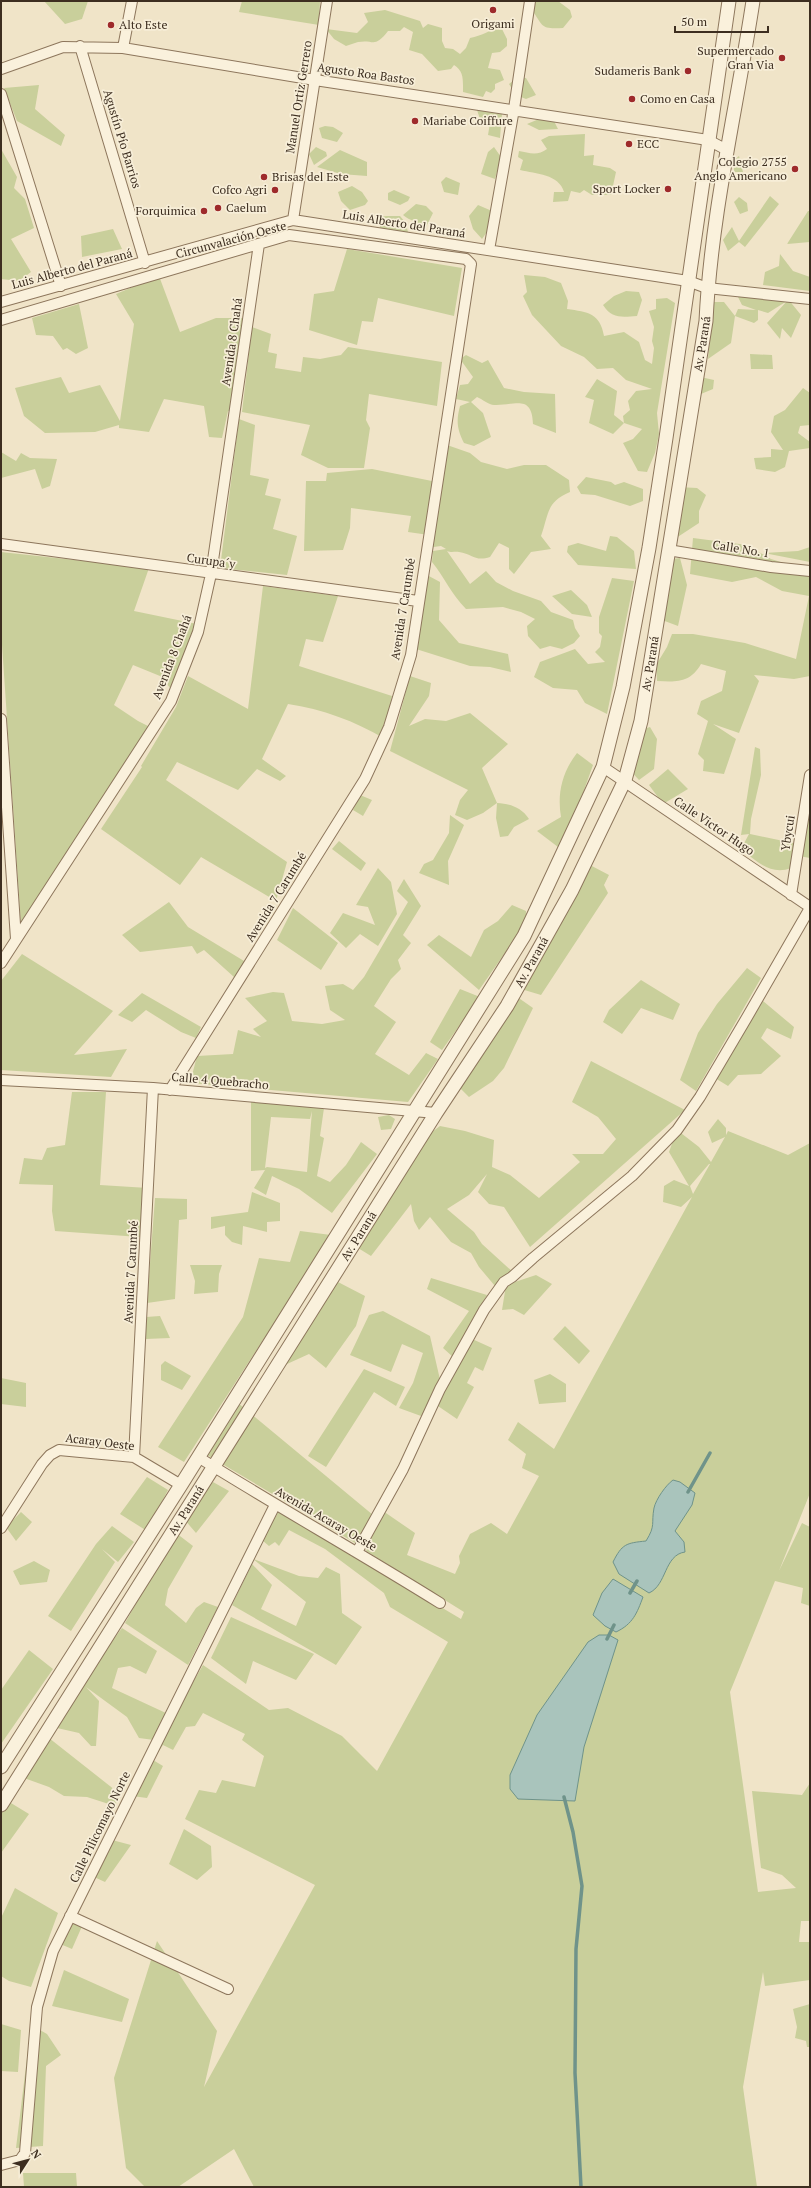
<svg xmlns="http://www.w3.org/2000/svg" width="811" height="2188" viewBox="0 0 811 2188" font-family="'PT Serif',serif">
  <rect width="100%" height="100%" fill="#f0e4c8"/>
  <!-- green -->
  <path fill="#c9cf9b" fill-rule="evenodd" d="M44,1H88L82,19L65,24Z
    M242,1H320L319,25L239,12Z
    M536,1H558L570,10L572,17L563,28C540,29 544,27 532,10Z
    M385,10L420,21L423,28L428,24L442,28V41L445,48L453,49L460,54L466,48L470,38C482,36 489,30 501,27L507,39V46L500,52L492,53L488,68L500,70L504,80L495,84V89L491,93L486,91L483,97L463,92C463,80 464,71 454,65L451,69L438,71L422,54L409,50L413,32L404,27L400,31H388C374,49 374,39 358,42C354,43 350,45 346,46L334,39L326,29L357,33L368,22L364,13Z
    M518,77L526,78L536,95L526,99L516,95L509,84Z
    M39,85L35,109L65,135L61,146L17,121L4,88Z
    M477,110L502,114L500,138L488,135L490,123L480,119Z
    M539,119L554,121L558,129L539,130L527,124Z
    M325,126L333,127L343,133L337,142L322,138L319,128Z
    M585,134L584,156L594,155L593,165L610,168L616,172L611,195H592L584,190L580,193L571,191L568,201L553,202L554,192H564C559,174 536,174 520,170L523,160L518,157L519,151C529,153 538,156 547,149L541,140L549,136Z
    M316,147L326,152L327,156L314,165L309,154Z
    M494,147L501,157L495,179L481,174L488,152Z
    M1,149L17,177L14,188L25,199L34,228L11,239L31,272L19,281L1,279Z
    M340,150L367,162V176L341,174L317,167Z
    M739,156L743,172H734V160Z
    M446,177L460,183L458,195L444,192L441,182Z
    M352,186L362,192L368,201L365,205L350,210L341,201L338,192Z
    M394,190L410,197L408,201L400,205L388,200V193Z
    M770,196L779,204L745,247L739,242L728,251L723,240L732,227L739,241Z
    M739,197L747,203L748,211L740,214L734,202Z
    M416,204L426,206L433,213L426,227C418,222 410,221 403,215Z
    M478,205L492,211L491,226L482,239L473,229L469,216Z
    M808,211H810V242L787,244Z
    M387,216H400L405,222L409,235L380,233V224L377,217Z
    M113,229L122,249L82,257L81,236Z
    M347,249L462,268L454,316L378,298L373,322L362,321L357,345L309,330L314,294L334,291Z
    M780,254L793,271L810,277V291L763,285L765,272L779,266Z
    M524,275L545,277L561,283L568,301L567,309C588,312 600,313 604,336L624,332L639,342L645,360L652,364L654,348L652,341L654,327L649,311L656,309V299L667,298L675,303L657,413L659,434L655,453L647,472L638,471L623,443L633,439L642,429L624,423L613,434L589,423L594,400L585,397L597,379L617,391L614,415L624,423L623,416L630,410L628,401L636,391L652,389L626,380L613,368L597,369L584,357L561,346L532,315L523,296L527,292Z
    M159,276L180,332L216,318H247L233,412L228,411L222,438L209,437L204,406L164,399L149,432L119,428V425L95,432L45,433L24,416L15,388L61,377L69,393L100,385L120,421L134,324L116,294Z
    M626,291L639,292L642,300L637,316C622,317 612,319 603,305L614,296Z
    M735,291L788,299L801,315L791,338L782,328L780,339L767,323L787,301L768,313L758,310V320L754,323L735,316L731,343L708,359L713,302H724L735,316L738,309L756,310L742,305Z
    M79,304L88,348L76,354L67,348L63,350L53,336L36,335L32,318Z
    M252,327L271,334L268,352L277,354L275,368L301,372L303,357L320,359L341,355L348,347L442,362L437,406L369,394L366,420L370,428L364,468H328L301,455L310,425L242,412Z
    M750,354L772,355L773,369H751Z
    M466,355L482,363L488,360L504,388L524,392L555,394L556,433L533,424C532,393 514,406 494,405C489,405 482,399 477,397L471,402L483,413L491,437L474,446L464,443C457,429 456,421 460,406L470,402L456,399L460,385L468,384L473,377L460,359Z
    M696,376L714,380L713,389L701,394Z
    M803,388L810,393V425L800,426L798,433L810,442V448L789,451L785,467L775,472L756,469L754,458L771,457V449L783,450L771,432L774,416L785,410Z
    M239,419L255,425L250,475L269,479L265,495L281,499L273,529L297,536L287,575L220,568Z
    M447,445L470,453L481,462L507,469L524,465H546L569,480L570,492C546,502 549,514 541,536L551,549L531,552L514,574L509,569V548L499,543L490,557C475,562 473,554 459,552C455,551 452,553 447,551L470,584L486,571L496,582L513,591L541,601L551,612L573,620L575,628L580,636L574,643L562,649L550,646L540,649L528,636L527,626L535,619L521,612L503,607L466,609C451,594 445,578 432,562L433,551L446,549L441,546L426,548L429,535L408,532L411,516L351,508L350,528L343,550L304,551L306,481H326L327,473L372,469L437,482Z
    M1,452L16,461L21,453L30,458L57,459L50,486L42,489L35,469L1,478Z
    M586,477L611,482L615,485L624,482L643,489V501L630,506L595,495L581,494L577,487Z
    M678,487L697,488L706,495L699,511V523L670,542Z
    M610,536L617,537L634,551L636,569L578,565L567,552L568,546L578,543L606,551Z
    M693,538L747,545L771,559L810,571V676L794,679L754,675L759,681L739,733L713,724L736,739L724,774L703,771L704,760L698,754L708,721L697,714L701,701L722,691L726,671L701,664C690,683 677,682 657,681L656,665L667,647L672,634H693L745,643L796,659L809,596L782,591L756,577L732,582L690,574Z
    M810,547V562L764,553L798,551Z
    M1,552L149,568L134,611L197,624L171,689L160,676L133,665L114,705L138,721L150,727L21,925L1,630Z
    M680,558L687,585L678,626L662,620L672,559Z
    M427,575L440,582L439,620L459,643L508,654L511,672L490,667L470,666L416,649Z
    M612,578L634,581L607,714L585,703L577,690L553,688L534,677L540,662L575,649L588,664L605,662L595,652L600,647L602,636L599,633V617Z
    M263,586L338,596L323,642L306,639L299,666L392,696L385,739C355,721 322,709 288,704L262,759L286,776L280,781L257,769L238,790L177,762L166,780L287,862L276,901L201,857L180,885L101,829L142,767L141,766L176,707L188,676L248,709Z
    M571,590L587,605L592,617L572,614L552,596Z
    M410,676L431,683L429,696L409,726L425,719L446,721L470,713L508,744L482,768L497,803C510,804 521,807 529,819L514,827L508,836L500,837L496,818L497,803L483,813L467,820L455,815L460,800L468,790L390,751Z
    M650,727L657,739L654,769L639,780L625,765L631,733Z
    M755,747L760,749L761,775L751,819L750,834L793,843L795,855L791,868C771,876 756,861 741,849L749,834L741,835Z
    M577,753L593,765L583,793L558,847L537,831L561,817C557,794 562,772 577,753Z
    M668,769L688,789L663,804L649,785Z
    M360,795L372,800L363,816L353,810Z
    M810,814V858L799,856Z
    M450,815L464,825L448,861L449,885L419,873L424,864L433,860L449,833Z
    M339,841L366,863L361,871L332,849Z
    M588,864L609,875L604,885L608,893L541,995L521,989Z
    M378,868L391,882L397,914L378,946L360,934L346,948L330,933L343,913L375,925L368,907L356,905Z
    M404,879L421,906L403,935L411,943L398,960L401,969L391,979L374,1006L396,1022L375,1054L409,1075L426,1053L438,1059L408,1102L190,1083L197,1056L233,1054L238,1030L261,1037L253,1029L267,1021L245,998L273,992L284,993L292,1021L322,1024L345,1020L330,1010L325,986L343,984L353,990L364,977L408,902L397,891Z
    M169,902L188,927L249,964L234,977L204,950L197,954L192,946L140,952L122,935Z
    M512,905L526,911V923L479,990L427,945L439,935L471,957L484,930L498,921Z
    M293,908L338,943L321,970L277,940Z
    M22,954L113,1011L74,1055L127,1049L111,1077L1,1070V981Z
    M747,968L761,978L696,1091L680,1080L698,1033L717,1004Z
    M641,980L680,1004L673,1020L641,1008L622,1034L603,1022L609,1010Z
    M460,989L480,997L442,1050L430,1042Z
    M142,993L201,1027L196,1038L181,1032L146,1010L132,1022L118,1015Z
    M513,994L533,1008L504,1068L493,1081L469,1097L455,1083Z
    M763,1001L794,1027L791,1039L767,1028L761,1038L781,1056L761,1074L738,1075L728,1086L715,1078Z
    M591,1061L685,1110L530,1247L504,1207L489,1204L478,1192L487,1174L469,1195L447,1209L474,1232L482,1244L514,1273L495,1286L479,1267L471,1253L451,1242L430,1217L419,1230L414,1221L411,1204L371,1256L358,1248L420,1141L440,1126L465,1131L494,1140L492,1167L510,1175L539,1198L580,1162L572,1154H603L616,1139L598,1117L572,1102Z
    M72,1092H106L100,1185L148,1188L140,1237L55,1231L52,1211L53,1185L19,1184L24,1158L42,1160L47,1148L65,1145Z
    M251,1100L314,1102L313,1108H324L320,1136L324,1138L317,1176L330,1182L346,1165L361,1142L377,1154L332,1213L299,1189L272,1176L266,1195L254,1188L265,1170L251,1171ZM312,1111L307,1172L267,1167L265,1168L271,1117L310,1119Z
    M389,1115L395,1119L391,1129L381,1130L378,1117Z
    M718,1119L726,1128V1135L728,1131L788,1155L810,1143V1131V1493L779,1571L802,1523L810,1527V1606L801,1603L803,1588L775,1581L730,1692L758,1892L796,1888L782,1875L761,1868L752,1791L802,1795L810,1783L809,1921H801L799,1942H810V1980L765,1986L763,1972L743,2087L757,2187H254L234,2149L178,2187H145L126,2168L114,2078L157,1941L217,2031L204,2087L315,1885L185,1819L199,1790L216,1793L222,1780L255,1787L264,1756L242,1740L245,1734L203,1713L195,1726L186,1727L173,1750L163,1745L153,1760L163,1766L147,1798L132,1796L184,1698L203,1665L269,1710L288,1708L342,1736L377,1771L448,1642L390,1607L384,1593L325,1549L289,1530L279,1546L275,1542L269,1546L262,1540L279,1511L461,1619L464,1612L366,1551L383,1511L415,1533L407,1555L455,1574L460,1563L459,1556L470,1534L491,1523L507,1534L539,1476L522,1468L526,1454L508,1440L518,1422L554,1449L692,1197L681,1207L663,1202L664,1186L674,1180L689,1186L669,1152L677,1130L699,1147L711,1162L725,1137L712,1143L708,1132ZM709,1164H710L693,1194L690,1186Z
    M252,1192L280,1203V1221L267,1222V1232L243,1226L242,1245L232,1242L225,1235V1226L211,1229V1217L248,1212Z
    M155,1198L187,1199V1219L179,1220L175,1299L147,1303Z
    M300,1231L331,1235L184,1462L158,1447L243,1317L259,1258L290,1262Z
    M190,1265H222L219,1274L218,1292L194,1294L195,1281Z
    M536,1275L552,1284L524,1315L513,1309L502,1310L506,1285Z
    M431,1278L487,1295L453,1357L443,1348L469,1311L427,1289Z
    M338,1282L365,1296L356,1326L326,1368L309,1354L276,1369Z
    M383,1311L430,1336L441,1384L421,1416L399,1408L413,1383L423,1353L402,1344L391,1372L350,1355L369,1315Z
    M160,1316L170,1338L146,1339V1317Z
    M565,1326L590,1351L579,1364L553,1339Z
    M470,1338L492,1348L483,1371L475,1367L467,1383L474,1387L457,1419L435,1404Z
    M165,1361L191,1376L182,1390L161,1380V1365Z
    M364,1369L405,1387L396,1406L374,1392L326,1467L308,1456Z
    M550,1374L566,1384V1402L539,1404L534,1380Z
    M1,1378L26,1383V1407L1,1404Z
    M238,1403L373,1515L355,1543L202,1452Z
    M147,1477L168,1490L147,1531L120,1514Z
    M213,1482L229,1491L196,1533L184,1519Z
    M21,1512L32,1522L16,1541L6,1527Z
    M112,1526L134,1542L118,1562L102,1549L115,1562L71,1631L48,1616L96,1544Z
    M176,1533L193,1546L168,1589L165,1605L186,1623L196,1608L204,1602L218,1607L188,1665L125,1623Z
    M253,1559L299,1576L318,1578L326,1567L340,1574L342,1613L362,1627L336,1665L232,1605L252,1564L272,1585L261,1609L296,1626L306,1602Z
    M34,1561L50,1570L47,1582L20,1585L13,1571Z
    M231,1617L314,1654L296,1680L253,1661L246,1684L211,1658Z
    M122,1628L157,1651L146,1674L130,1666L118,1668L112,1688L168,1714L154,1740L139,1738L127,1717L86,1687L99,1701L96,1746H91L79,1733L57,1728L83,1686L81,1683Z
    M29,1650L53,1669L1,1744V1690Z
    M49,1738L120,1794L115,1806L87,1797L64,1796L49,1787L24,1778Z
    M6,1800L29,1814L1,1853V1808Z
    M184,1829L211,1846L212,1867L197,1880L169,1864Z
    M112,1840L131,1845L105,1882L94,1877Z
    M15,1888L58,1913L31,1987L9,1981L1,1976V1918Z
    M75,1916L83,1924L72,1949L58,1943Z
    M64,1970L129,1999L122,2022L52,2006Z
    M810,2004V2047H807L806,2041L795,2038L797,2027L793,2009Z
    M1,2024L21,2030L18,2072L1,2071Z
    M31,2025L47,2034L61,2055L46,2066L43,2146L16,2148Z
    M23,2173H76L77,2187H24Z"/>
  <!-- water -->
  <path fill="#a9c4bc" stroke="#6f938a" d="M673,1480L680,1482L695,1493L692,1505L675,1531L684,1542L685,1552C664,1555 667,1585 649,1593L619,1574L613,1562C622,1544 626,1543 646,1541C656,1525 651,1524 654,1508C656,1499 666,1485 673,1480Z
    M613,1579L643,1597C637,1613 633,1624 616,1632L605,1626L593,1615L602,1593Z
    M599,1635H609L618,1640L584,1747L575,1801L518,1799L510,1789V1775L537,1715L588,1642Z"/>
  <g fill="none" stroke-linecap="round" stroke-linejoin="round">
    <!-- stream -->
    <path stroke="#6f938a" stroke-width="3.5" d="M688,1492L710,1453
      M630,1593L637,1581
      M607,1639L614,1625
      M564,1797L573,1832L582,1886L576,1949L575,2073L581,2187"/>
    <defs>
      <path id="minor" d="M80,46L145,263
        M123,48L132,1
        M1,69L63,47L123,48L315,80L708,140L727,150
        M1,94L61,286
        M293,220L327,1
        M489,250L514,109L530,1
        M1,302L293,220L688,281L707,288L810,299
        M1,320L289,235L466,259L471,264L411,655L389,727L365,779L170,1090
        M1,544L418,601
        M668,550L771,567L810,571
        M1,719L16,939
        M603,767L810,907
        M791,895L810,775
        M1,963L171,701L198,632L211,574L259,244
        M1,1080L153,1088L436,1113
        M134,1457L153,1088
        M198,1457C278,1507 360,1553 440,1603
        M1,1528L42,1464L50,1455L59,1450L134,1457L181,1485
        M357,1552L403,1469L440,1389L484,1310L504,1282L512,1277L533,1258L632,1176L677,1130L700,1097L746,1019L810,908
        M70,1916L228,1989
        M1,2165L20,2160L25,2153L37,2007L53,1951L275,1505"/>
      <g id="tertiary">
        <path d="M1,1767L181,1485L524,936L603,767L623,687L649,548L666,438L729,1"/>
        <path id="s1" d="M1,1805L436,1113L507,1006L572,890L625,780L641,721L706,321C711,214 737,107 753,1"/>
      </g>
    </defs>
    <!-- minor casing -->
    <use href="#minor" stroke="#8d765c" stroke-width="12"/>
    <!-- tertiary casing -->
    <use href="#tertiary" stroke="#8d765c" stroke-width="15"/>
    <!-- minor -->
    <use href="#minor" stroke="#faf1dc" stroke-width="10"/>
    <!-- tertiary -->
    <use href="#tertiary" stroke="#faf1dc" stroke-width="13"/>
  </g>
  <!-- markers -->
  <g fill="#9e2a2b" stroke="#f7eed8" stroke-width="1.5">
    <circle cx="493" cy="10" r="4"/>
    <circle cx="111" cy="25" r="4"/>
    <circle cx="782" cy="58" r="4"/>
    <circle cx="688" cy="71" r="4"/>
    <circle cx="632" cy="99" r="4"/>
    <circle cx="415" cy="121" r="4"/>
    <circle cx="629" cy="144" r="4"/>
    <circle cx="795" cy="169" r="4"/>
    <circle cx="264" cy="177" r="4"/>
    <circle cx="668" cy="189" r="4"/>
    <circle cx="275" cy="190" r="4"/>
    <circle cx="218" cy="208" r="4"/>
    <circle cx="204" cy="211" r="4"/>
  </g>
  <g text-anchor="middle" stroke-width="3.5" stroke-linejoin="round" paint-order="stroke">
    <!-- poi labels -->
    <g font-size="12" fill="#3d2e20" stroke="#f7eed8" text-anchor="start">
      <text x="493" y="28" text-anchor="middle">Origami</text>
      <text x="119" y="29">Alto Este</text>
      <text x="774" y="55" text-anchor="end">Supermercado<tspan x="774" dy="14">Gran Via</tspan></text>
      <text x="680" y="75" text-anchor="end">Sudameris Bank</text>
      <text x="640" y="103">Como en Casa</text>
      <text x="423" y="125">Mariabe Coiffure</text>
      <text x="637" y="148">ECC</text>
      <text x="787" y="166" text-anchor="end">Colegio 2755<tspan x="787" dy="14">Anglo Americano</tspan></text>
      <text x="272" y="181">Brisas del Este</text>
      <text x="660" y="193" text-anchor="end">Sport Locker</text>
      <text x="267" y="194" text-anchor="end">Cofco Agri</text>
      <text x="226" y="212">Caelum</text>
      <text x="196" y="215" text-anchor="end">Forquimica</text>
    </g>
    <!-- street labels -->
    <g font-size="12" fill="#3d2e20" stroke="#f7eed8">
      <text transform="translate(366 74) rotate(8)" y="4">Agusto Roa Bastos</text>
      <text transform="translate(299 97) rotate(-81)" y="4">Manuel Ortiz Gerrero</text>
      <text transform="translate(122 139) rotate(73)" y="4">Agustín Pío Barrios</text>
      <text transform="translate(404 224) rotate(9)" y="4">Luis Alberto del Paraná</text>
      <text transform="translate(231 240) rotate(-15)" y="4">Circunvalación Oeste</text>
      <text transform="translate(72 269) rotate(-15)" y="4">Luis Alberto del Paraná</text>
      <text transform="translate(232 342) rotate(-82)" y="4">Avenida 8 Chahá</text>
      <text dy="4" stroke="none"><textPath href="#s1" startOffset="1644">Av. Paraná</textPath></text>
      <text transform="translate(741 549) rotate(9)" y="4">Calle No. 1</text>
      <text transform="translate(211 561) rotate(8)" y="4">Curupa´y</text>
      <text transform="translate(403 609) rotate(-81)" y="4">Avenida 7 Carumbé</text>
      <text transform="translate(172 657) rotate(-69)" y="4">Avenida 8 Chahá</text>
      <text dy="4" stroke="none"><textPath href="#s1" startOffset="1320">Av. Paraná</textPath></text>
      <text transform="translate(714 826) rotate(34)" y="4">Calle Victor Hugo</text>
      <text transform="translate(788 833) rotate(-81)" y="4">Ybycui</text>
      <text transform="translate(276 897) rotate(-58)" y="4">Avenida 7 Carumbé</text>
      <text dy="4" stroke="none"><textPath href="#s1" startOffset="996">Av. Paraná</textPath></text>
      <text transform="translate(220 1081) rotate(5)" y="4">Calle 4 Quebracho</text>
      <text dy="4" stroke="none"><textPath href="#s1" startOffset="672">Av. Paraná</textPath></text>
      <text transform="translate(131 1272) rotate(-87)" y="4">Avenida 7 Carumbé</text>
      <text transform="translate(100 1442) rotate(7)" y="4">Acaray Oeste</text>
      <text dy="4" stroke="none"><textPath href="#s1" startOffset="348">Av. Paraná</textPath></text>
      <text transform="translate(326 1519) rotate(30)" y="4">Avenida Acaray Oeste</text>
      <text transform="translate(100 1827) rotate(-64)" y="4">Calle Pilicomayo Norte</text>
    </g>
  </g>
  <!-- border -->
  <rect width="811" height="2188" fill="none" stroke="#3d2e20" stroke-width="4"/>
  <!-- north arrow -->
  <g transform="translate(28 2160) rotate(54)" stroke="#f7eed8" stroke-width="3" paint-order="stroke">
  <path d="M0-3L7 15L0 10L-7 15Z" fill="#3d2e20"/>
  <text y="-6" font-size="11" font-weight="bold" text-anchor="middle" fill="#3d2e20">N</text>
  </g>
  <!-- scale -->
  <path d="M675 26v6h93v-6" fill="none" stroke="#3d2e20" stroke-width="2"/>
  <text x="681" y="26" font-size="12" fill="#3d2e20" stroke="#f7eed8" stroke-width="3" paint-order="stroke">50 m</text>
</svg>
